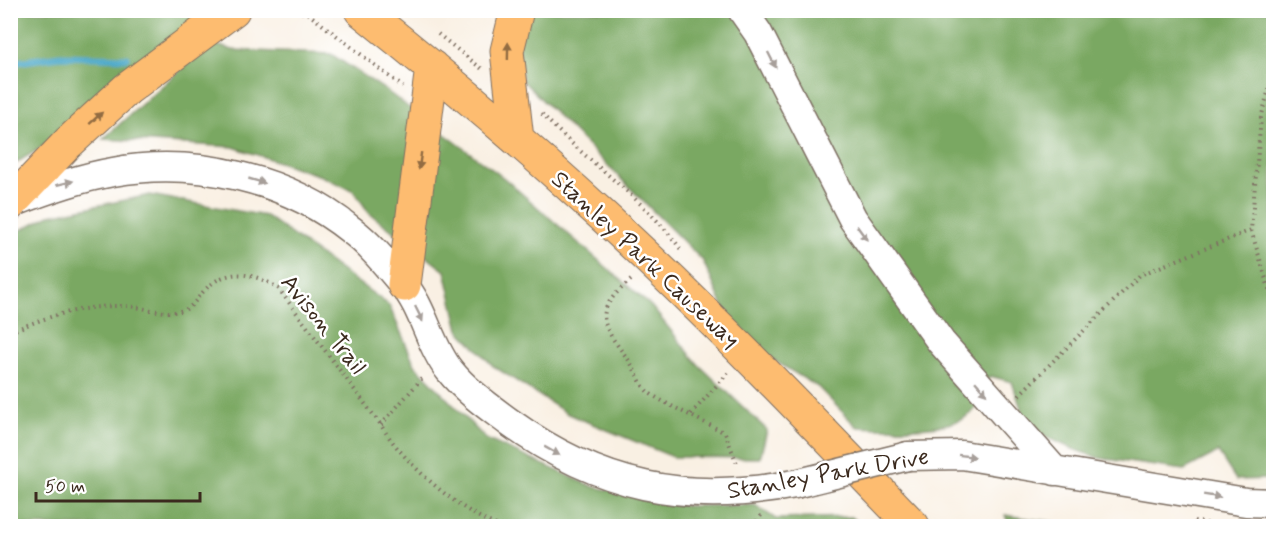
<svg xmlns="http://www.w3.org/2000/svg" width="1284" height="537" viewBox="0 0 1284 537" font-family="Mynerve,sans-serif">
  <rect width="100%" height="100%" fill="#fff"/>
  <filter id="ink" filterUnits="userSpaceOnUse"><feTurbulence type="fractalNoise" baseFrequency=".0167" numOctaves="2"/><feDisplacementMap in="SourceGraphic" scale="12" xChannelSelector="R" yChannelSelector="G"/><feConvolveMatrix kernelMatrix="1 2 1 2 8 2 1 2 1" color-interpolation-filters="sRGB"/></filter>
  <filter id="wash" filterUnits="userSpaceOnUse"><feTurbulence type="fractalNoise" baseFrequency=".008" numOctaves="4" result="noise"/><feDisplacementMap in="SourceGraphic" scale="24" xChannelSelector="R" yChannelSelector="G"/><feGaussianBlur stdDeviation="1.35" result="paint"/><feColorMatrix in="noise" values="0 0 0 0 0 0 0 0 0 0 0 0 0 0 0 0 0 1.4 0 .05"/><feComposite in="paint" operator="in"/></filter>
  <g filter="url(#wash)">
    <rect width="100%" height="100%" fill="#f9f0e3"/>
    <!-- forest -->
    <path fill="#7aa862" stroke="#5a6940" stroke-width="1.5" d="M10,11H203L197,19L46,145L11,166Z
      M512,11H1273V479L1236,480L1218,452L1184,470L1099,458L1073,449L1028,429L1012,382L990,376C985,386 982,401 974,410C955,434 886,428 857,427L818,387L737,338L703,261L523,81Z
      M210,43L233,50L331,54L384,89L504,178L651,306L698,364L767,430L760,458L673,457L568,414L493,366L459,330L445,271L369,213L354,191L321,176L233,147L103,139Z
      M150,195L266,216L389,305L415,365L486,439L594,487L686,506L755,505L776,519L852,517L862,526H11V235L50,215Z
      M1005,515L1079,526H1009Z"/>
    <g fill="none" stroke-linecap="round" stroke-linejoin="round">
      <!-- stream -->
      <path stroke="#4aa7c8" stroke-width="7" d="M10,63L60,56L127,58"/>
    </g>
  </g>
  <g filter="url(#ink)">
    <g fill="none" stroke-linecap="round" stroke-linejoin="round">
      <defs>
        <path id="minor" d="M742,10L758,33L853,219L941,342L1055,471
          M12,203C45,190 78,178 113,172C194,157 287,178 351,230C370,244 387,265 402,283C424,308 429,345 450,371C466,391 489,407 509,422C599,487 686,505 795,484
          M908,456L962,455L1246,502L1274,503"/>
        <path id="highway" d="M361,10C444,76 525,144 603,216C711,315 812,421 913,526
          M516,14L507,51L517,139
          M10,204L68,143L127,89L233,10
          M404,285L432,67"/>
      </defs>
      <!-- minor casing -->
      <use href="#minor" stroke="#7e6f63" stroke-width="31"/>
      <!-- highway casing -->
      <use href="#highway" stroke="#7e6f63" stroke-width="35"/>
      <!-- path -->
      <path stroke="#7e6f63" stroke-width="4" stroke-dasharray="1.5 4.5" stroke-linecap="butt" d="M296,10L310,15L403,87
        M438,34L482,69
        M1274,71L1261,118L1251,230L1274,305
        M542,114C586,162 645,198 682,251
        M10,151L21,155
        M631,280C592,312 600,323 628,359C635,369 639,382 647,391C656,400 709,424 725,433L738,466
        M10,332C48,316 84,305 126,306C143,307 164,315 180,311C192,309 196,299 204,291C225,267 253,272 278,288L381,425C402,461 459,512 499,526
        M1019,395L1140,275L1251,230
        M691,414L728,373
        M381,425L424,376
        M1194,521L1225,526
        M753,526L763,513"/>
      <!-- minor -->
      <use href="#minor" stroke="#fff" stroke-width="28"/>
      <!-- highway -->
      <use href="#highway" stroke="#fdbc6f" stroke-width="33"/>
      <defs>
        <path id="minor-bridge" d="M795,484L908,456"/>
      </defs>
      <!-- minor-bridge casing -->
      <use href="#minor-bridge" stroke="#7e6f63" stroke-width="31" stroke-linecap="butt"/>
      <!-- minor-bridge -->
      <use href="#minor-bridge" stroke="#fff" stroke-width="28"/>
    </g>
    <!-- one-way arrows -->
    <defs><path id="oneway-solid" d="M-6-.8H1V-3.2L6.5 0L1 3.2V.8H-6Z" transform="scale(1.5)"/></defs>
    <g fill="#926c42">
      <use href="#oneway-solid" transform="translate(508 51) rotate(-89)"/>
      <use href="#oneway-solid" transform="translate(96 118) rotate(-42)"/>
      <use href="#oneway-solid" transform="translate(420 161) rotate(98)"/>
    </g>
    <g fill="#a79f9a">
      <use href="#oneway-solid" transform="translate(772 60) rotate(63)"/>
      <use href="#oneway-solid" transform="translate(257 181) rotate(16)"/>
      <use href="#oneway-solid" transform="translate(65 183) rotate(-14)"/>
      <use href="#oneway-solid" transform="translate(862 233) rotate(54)"/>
      <use href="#oneway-solid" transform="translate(419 314) rotate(64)"/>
      <use href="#oneway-solid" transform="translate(981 388) rotate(49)"/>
      <use href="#oneway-solid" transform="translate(552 451) rotate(29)"/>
      <use href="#oneway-solid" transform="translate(967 456) rotate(7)"/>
      <use href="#oneway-solid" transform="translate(1212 496) rotate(9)"/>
    </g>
  </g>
  <g text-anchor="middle" stroke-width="5" stroke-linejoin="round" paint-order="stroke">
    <!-- street labels -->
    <g font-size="24" fill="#3b2a1e" stroke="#fff">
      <text transform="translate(646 259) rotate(43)" y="8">Stanley Park Causeway</text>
      <text transform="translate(324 324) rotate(51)" y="8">Avison Trail</text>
      <text transform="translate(828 473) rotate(-10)" y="8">Stanley Park Drive</text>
    </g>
  </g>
  <!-- margin -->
  <rect width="1284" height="537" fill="none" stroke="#fff" stroke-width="36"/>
  <!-- scale -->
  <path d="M36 492v9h164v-9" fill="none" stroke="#3b2a1e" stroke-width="3"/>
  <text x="45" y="492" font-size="18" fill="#3b2a1e" stroke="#ffffff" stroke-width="4.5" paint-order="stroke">50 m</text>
</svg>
